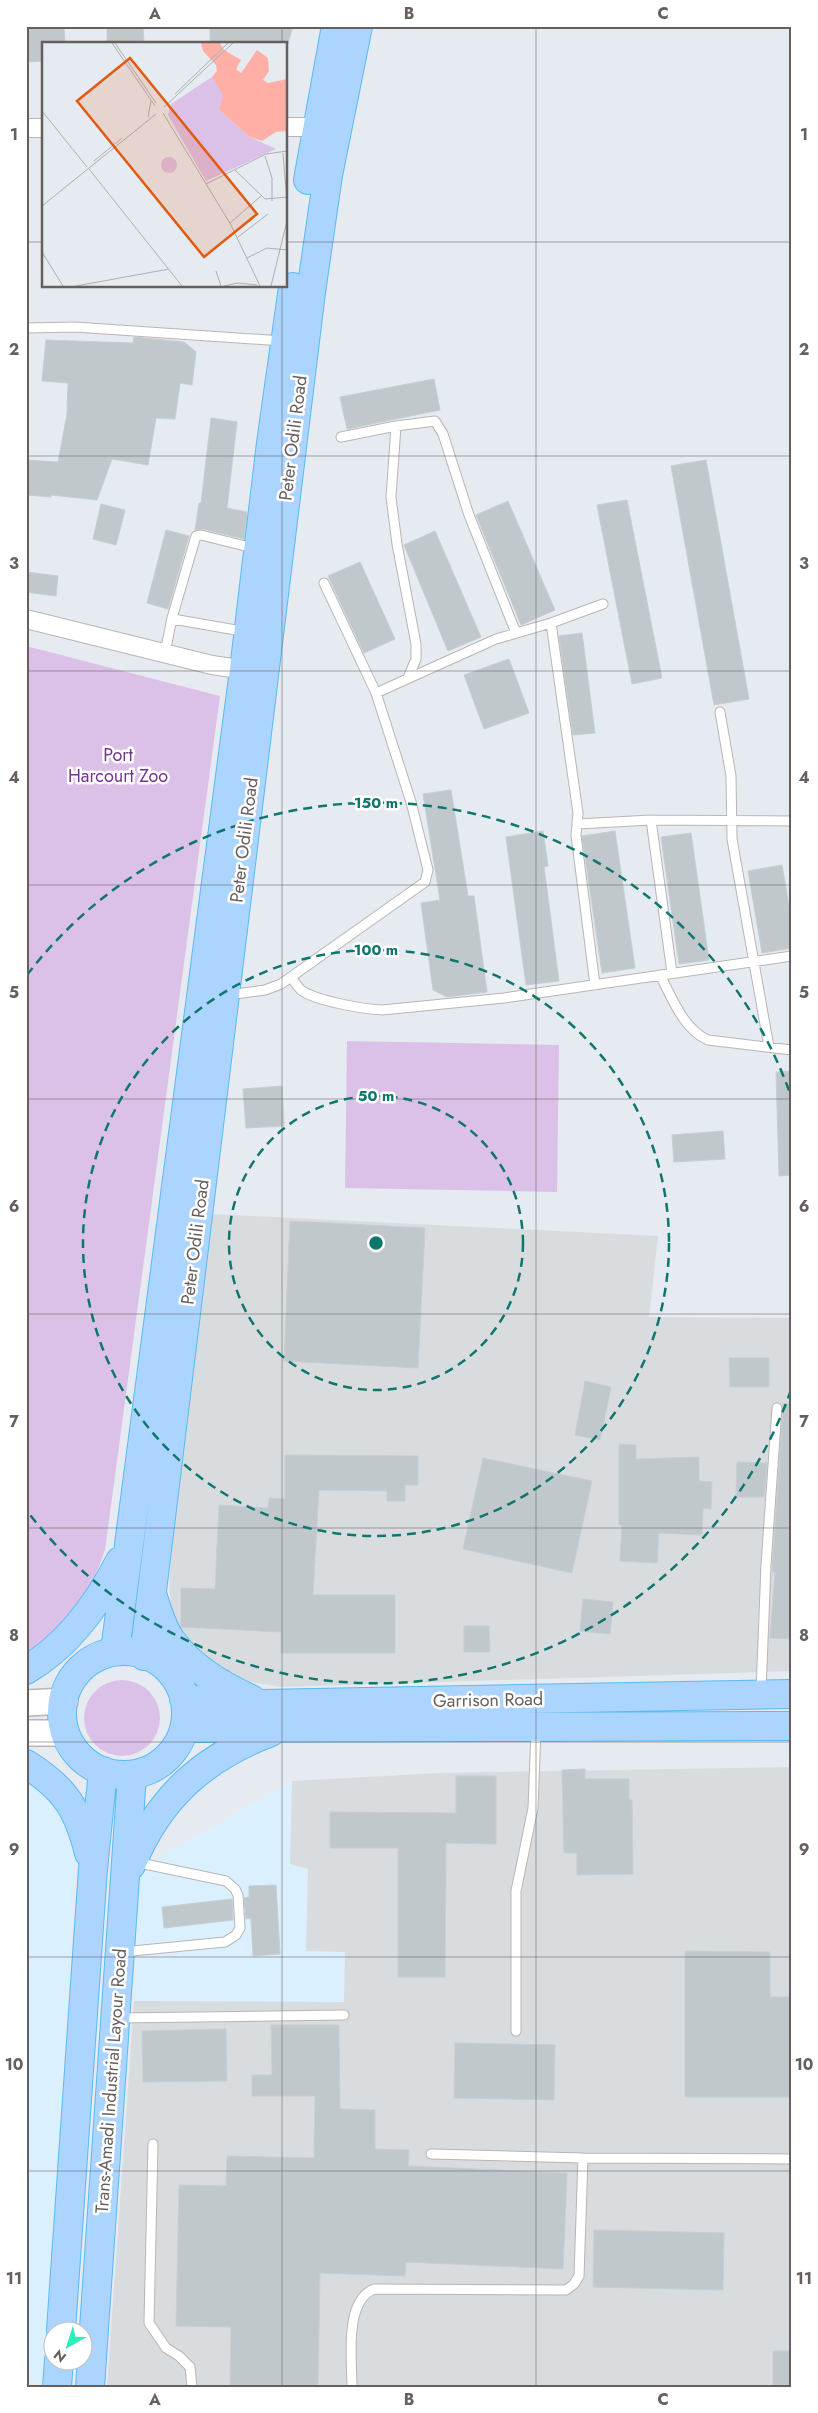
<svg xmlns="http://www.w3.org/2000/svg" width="818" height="2413" viewBox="0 0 818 2413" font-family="Jost,sans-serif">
  <rect width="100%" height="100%" fill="#e5ebf0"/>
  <!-- commercial -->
  <path fill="#dbf0ff" d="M26,1775L60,1805L77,1850L44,2382H26Z
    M292,1781L290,1863L308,1869L306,1951L345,1952L344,2002L134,2001L139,1880L144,1872L155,1860Z"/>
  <!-- industrial -->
  <path fill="#d8dcdf" d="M212,1214L658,1236L649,1317L792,1318V1671L280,1687L253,1682L228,1674L212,1664L178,1632L173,1617L169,1588L172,1544Z
    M792,1767V2387H107L134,2001L344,2002L345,1952L306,1951L308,1869L290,1864L292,1781L440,1773Z"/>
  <!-- green -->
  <path fill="#dbc1e8" d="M26,646L220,696L105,1550L89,1594L41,1646L26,1654Z
    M347,1041L559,1045L557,1192L345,1188Z
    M84 1718a38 38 0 1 1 76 0a38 38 0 1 1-76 0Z"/>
  <!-- building -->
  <path fill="#c1c8cb" stroke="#c3cfd5" d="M28,26H64L65,44H44V61L26,62V29Z
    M107,26H143L144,44H107Z
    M293,26L288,44H210V29Z
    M134,337L184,342L196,352L192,385L180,383L175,419L156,418L148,465L112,459L97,500L51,495V497L26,495V460L58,462L67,414L68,383L42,381L46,340L133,343Z
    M434,379L440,410L347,429L340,397Z
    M211,418L237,422L227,508L247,512L244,539L203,529L195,530L199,503H201Z
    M706,460L749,699L714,705L671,466Z
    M627,500L662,678L632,684L597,505Z
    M508,501L555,610L521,625L476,515Z
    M101,504L125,510L116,545L93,539Z
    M166,530L189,536L168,609L147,603Z
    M435,531L481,637L448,651L404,545Z
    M360,562L395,639L364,653L328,576Z
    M26,572L58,576L56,596L26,592Z
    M582,633L595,733L573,735L559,636Z
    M509,659L529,713L484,729L464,675Z
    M451,790L468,896H474L487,992L447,997L433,990L421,903L440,900L423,794Z
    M543,831L548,866L544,867L559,981L526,985L506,837Z
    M615,831L635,968L602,973L582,836Z
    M691,833L709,960L679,964L661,837Z
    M782,865L792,923V948L762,953L748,871Z
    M792,1071V1175L779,1176L776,1072Z
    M282,1086L284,1126L246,1128L243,1089Z
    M723,1131L725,1159L674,1162L672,1135Z
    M290,1221L425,1228L418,1368L284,1361Z
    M729,1358H769V1387H730Z
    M585,1381L611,1387L600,1440L575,1435Z
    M782,1404H792V1639L770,1638L775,1572H772L783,1408Z
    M619,1444L636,1445V1459L699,1457V1481L712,1482L711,1509L703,1508L702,1535L659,1533L657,1563L620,1561L622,1525H619Z
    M285,1455L418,1456V1485H405V1501H387V1491L319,1490L313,1595H395V1653H281V1632L181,1627V1588L215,1589L219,1505L268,1508L269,1498L285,1499Z
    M483,1458L592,1481L572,1573L463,1549Z
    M737,1462L767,1463L764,1497H736Z
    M583,1599L613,1602L610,1634L580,1631Z
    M464,1626H489L490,1652H464Z
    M585,1769V1779H629V1800H632L633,1874L577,1875V1853H564L562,1770Z
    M456,1776H496V1844L446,1843L445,1977H398V1848H330V1812L456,1813Z
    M276,1885L280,1954L253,1956L251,1918L246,1919L244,1898L249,1897V1886Z
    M232,1899L233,1920L164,1928L162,1907Z
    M685,1951L770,1952V1997H792V2097H685Z
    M271,2025H339L340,2109L375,2110V2149L409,2150L408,2166L567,2173L563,2269L406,2262L405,2276L320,2273L318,2387H230L231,2327L176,2326L179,2185L226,2186L227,2156L314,2158L315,2096H252V2075H272Z
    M226,2029L227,2081L143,2082L142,2031Z
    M455,2043L555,2045L554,2100L454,2098Z
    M594,2230L724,2233L723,2290L593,2287Z
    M773,2351H792V2387H773Z"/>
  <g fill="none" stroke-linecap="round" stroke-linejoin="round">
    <defs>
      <path id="service" d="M26,328L75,327L283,341
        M396,426L391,497L397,544L416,644V659L408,678
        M341,437L396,426L435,421L443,434L469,515L516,633
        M173,619L247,632
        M551,623L578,813L576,835L595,985
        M165,653L172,618L196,536L201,535L257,549
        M376,693L496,639L551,623L603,604
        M720,712L731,776L732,839L769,1047
        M651,820L672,973
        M578,824L651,820L792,821
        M660,975C672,998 684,1030 708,1040L792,1050
        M291,977C294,981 297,986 301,990C316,1001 363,1009 382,1010L504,998L792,956
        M228,995L265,990L281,984L425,882L428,870L411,802L376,693L324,583
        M761,1692L766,1565L777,1408
        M122,1952L225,1942L236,1935L240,1928L238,1895L235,1889L226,1881L135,1862
        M119,2018L344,2015
        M516,2031V1891L533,1808L536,1730
        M153,2144L149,2323L166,2348L179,2356L190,2367L192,2387
        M431,2154L583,2158L792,2159
        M352,2387C352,2359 344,2301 374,2289L566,2290L574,2284L579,2276L583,2158"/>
      <path id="minor" d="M286,127H317
        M26,128H44
        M26,619L212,665L253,671"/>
      <path id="secondary" d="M26,1703L65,1701
        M26,1733H64"/>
      <path id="primary" d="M308,180L336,26
        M153,1597C158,1612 162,1628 171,1640C191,1668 221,1685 251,1699
        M115,1651L244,670L271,443L293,287
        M62 1713a62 62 0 1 1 124 0a62 62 0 1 1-124 0Z
        M144,1656L311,292L328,175L358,26
        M26,1670C69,1645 98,1604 120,1561
        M184,1699L262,1704L792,1694
        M186,1728L792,1726
        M26,1764C65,1788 78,1809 89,1853
        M131,1865C159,1797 203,1758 271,1732
        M61,2330L93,1869L103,1771
        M57,2387L59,2360
        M90,2387L132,1775"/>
    </defs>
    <!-- service casing -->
    <use href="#service" stroke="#bab5b3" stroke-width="11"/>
    <!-- minor casing -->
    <use href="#minor" stroke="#bab5b3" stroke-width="20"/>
    <!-- secondary casing -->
    <use href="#secondary" stroke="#bab4b2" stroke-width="28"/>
    <!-- primary casing -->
    <use href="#primary" stroke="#58baf6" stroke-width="30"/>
    <!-- service -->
    <use href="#service" stroke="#fff" stroke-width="9"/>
    <!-- minor -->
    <use href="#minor" stroke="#fff" stroke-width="18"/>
    <!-- secondary -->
    <use href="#secondary" stroke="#fff" stroke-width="25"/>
    <!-- primary -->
    <use href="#primary" stroke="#abd5ff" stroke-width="28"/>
  </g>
  <!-- grid -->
  <path fill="none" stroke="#665f5d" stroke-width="1" stroke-opacity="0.55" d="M282,26V44M536,26V2387M26,242H44M286,242H792M282,286V2387M26,456H792M26,671H792M26,885H792M26,1099H792M26,1314H792M26,1528H792M26,1742H792M26,1957H792M26,2171H792"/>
  <!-- distance rings -->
  <g fill="none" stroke="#0f766e" stroke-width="2.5" stroke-dasharray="9 6">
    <circle cx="376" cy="1243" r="147"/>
    <circle cx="376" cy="1243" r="293"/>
    <path d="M791 1390A440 440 0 0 1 27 1511M27 975A440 440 0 0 1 791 1096"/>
  </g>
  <g text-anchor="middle" stroke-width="5" stroke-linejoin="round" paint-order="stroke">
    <!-- street labels -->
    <g font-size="18" fill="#665f5d" stroke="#fff">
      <text transform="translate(293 438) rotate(-83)" y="6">Peter Odili Road</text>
      <text transform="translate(244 840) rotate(-83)" y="6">Peter Odili Road</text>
      <text transform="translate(195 1242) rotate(-83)" y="6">Peter Odili Road</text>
      <text transform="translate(488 1700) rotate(-1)" y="6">Garrison Road</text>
      <text transform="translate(111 2081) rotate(-86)" y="6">Trans-Amadi Industrial Layour Road</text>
    </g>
    <!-- park labels -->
    <g font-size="18" fill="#74348e" stroke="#fff">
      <text x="118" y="761">Port<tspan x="118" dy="21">Harcourt Zoo</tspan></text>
    </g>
  </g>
  <!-- overview -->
  <g transform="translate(42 42)">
    <rect width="245" height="245" fill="#e5ebf0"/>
    <path d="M170,35L182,53L177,68L208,95L234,107L164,139L126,73L129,62ZM119 123a8 8 0 1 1 16 0a8 8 0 1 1-16 0Z" fill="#dbc1e8"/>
    <path d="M159,1H178L182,8L199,18L194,27L199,31L215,8L226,16L227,29L221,38L226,41L245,37V89L234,90L220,99L208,95L177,68L181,53L170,35L175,29L174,23L161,9Z" fill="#ffafa6"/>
    <path fill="none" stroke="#aeafb1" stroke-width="1" d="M70,1L113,64M73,1L114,61M133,52L186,1M122,65L191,1M0,69L45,125M121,71L189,183L218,244M106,75L109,59M241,111L245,160M223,114L230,136V159M52,119L80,96M47,127L140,244M193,128L223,157L245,155M164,142L224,112L245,109M0,164L114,72M188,181L219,154M196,195L226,172M0,210L21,244M205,216L225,206L245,208M174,229L179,244M34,244L127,227M182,244L196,241L215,243M229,244L245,179"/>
    <path fill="#e25910" fill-opacity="0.15" stroke="#e25910" stroke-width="2.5" d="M88,16L215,172L162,215L35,59Z"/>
    <rect width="245" height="245" fill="none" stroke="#665f5d" stroke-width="2.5"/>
  </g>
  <circle cx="376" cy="1243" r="8" fill="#0f766e" stroke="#fff" stroke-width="2.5"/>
  <g font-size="15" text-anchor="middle" font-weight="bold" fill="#0f766e" stroke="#fff" stroke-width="5" stroke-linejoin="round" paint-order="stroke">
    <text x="376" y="808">150 m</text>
    <text x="376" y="955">100 m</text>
    <text x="376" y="1101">50 m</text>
  </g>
  <!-- border -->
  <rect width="818" height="2413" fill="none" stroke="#ffffff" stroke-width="55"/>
  <!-- north arrow -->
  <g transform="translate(68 2346) rotate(219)"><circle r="24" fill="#ffffff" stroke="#c2bfbe"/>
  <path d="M0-4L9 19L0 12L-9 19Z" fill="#2cefbc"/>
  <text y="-8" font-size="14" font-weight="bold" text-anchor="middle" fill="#665f5d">N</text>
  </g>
  <rect x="28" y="28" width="762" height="2358" fill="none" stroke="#665f5d" stroke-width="2"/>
  <g font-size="16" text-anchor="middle" font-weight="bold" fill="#665f5d">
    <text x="155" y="19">A</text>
    <text x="409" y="19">B</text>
    <text x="663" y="19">C</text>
    <text x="14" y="140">1</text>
    <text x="804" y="140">1</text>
    <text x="14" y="355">2</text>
    <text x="804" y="355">2</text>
    <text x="14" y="569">3</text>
    <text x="804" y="569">3</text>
    <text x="14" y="783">4</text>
    <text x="804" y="783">4</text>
    <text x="14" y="998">5</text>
    <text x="804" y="998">5</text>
    <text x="14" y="1212">6</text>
    <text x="804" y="1212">6</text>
    <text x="14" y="1427">7</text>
    <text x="804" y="1427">7</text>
    <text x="14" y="1641">8</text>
    <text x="804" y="1641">8</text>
    <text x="14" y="1855">9</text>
    <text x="804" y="1855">9</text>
    <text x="14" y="2070">10</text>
    <text x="804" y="2070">10</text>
    <text x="14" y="2284">11</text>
    <text x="804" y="2284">11</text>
    <text x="155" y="2405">A</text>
    <text x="409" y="2405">B</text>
    <text x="663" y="2405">C</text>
  </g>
</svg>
